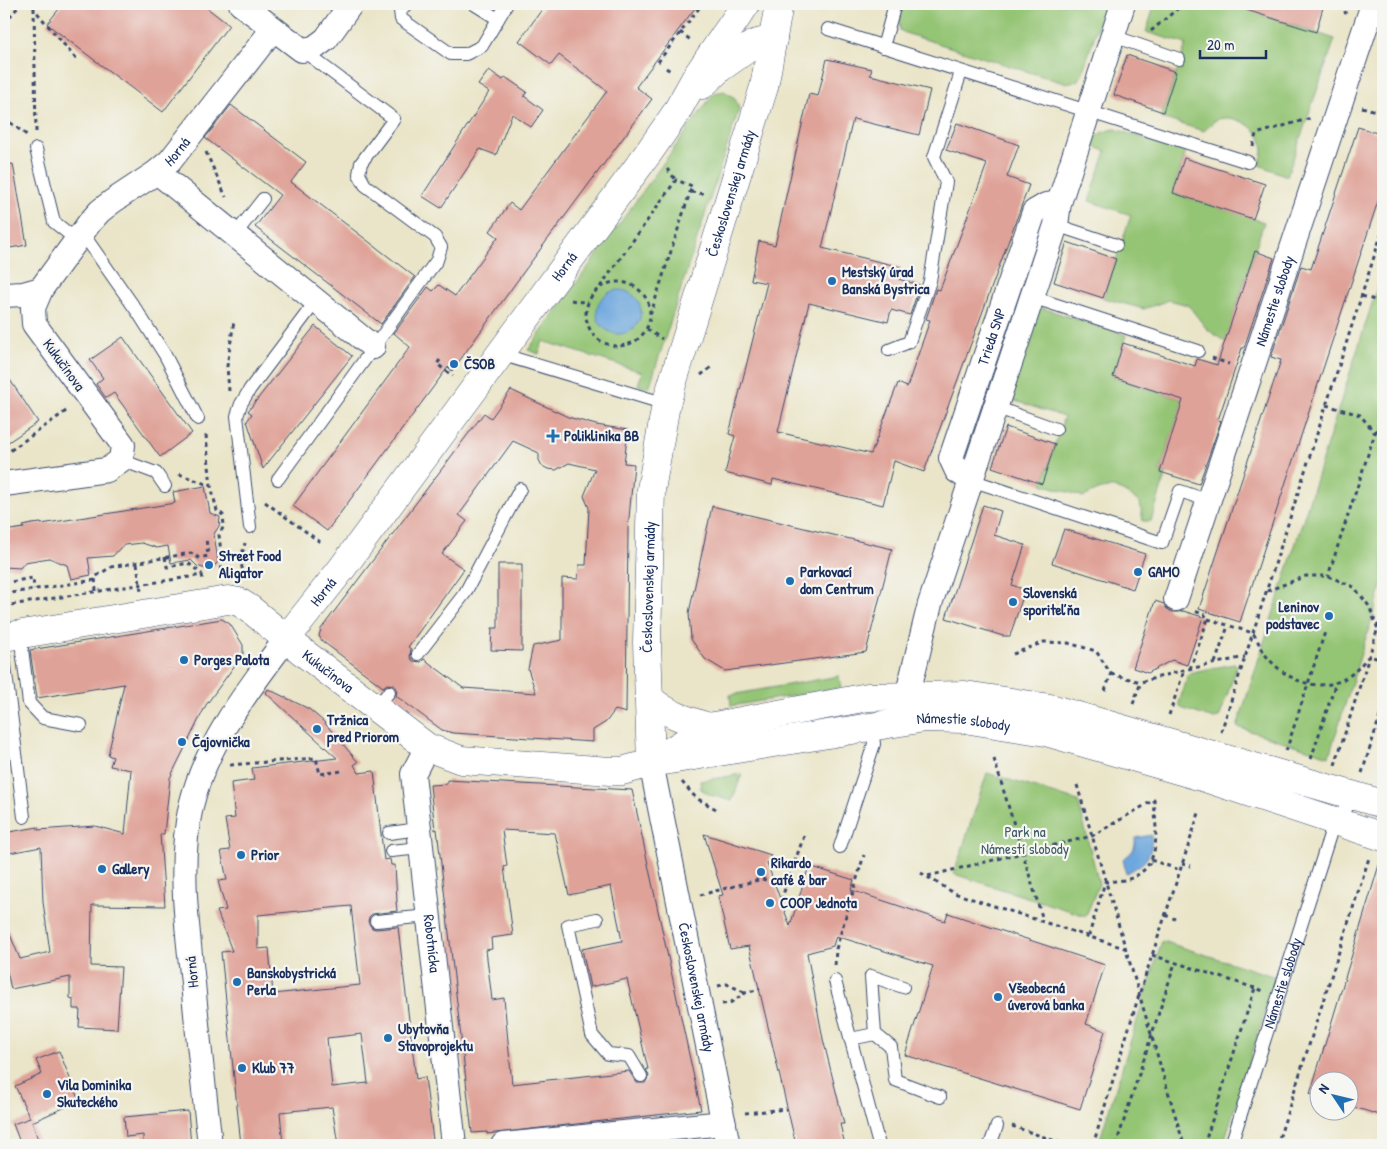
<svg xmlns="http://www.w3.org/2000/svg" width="1387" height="1149" viewBox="0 0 1387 1149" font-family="'Patrick Hand',sans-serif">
  <rect width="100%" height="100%" fill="#f6f6f2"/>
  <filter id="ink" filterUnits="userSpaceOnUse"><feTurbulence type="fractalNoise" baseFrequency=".02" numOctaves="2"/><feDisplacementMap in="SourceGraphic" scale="10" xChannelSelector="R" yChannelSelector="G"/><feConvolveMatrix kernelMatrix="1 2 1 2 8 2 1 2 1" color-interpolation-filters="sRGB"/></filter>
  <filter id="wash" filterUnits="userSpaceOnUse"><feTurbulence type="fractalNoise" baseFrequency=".0096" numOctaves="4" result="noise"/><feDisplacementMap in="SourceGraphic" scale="20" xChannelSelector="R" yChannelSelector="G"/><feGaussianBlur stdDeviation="1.12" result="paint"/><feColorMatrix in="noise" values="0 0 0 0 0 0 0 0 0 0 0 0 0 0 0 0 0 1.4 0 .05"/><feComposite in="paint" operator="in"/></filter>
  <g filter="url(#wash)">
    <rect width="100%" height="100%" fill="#eae5c8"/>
    <!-- green -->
    <path fill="#94c575" stroke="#587a6a" d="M904,4H1105L1082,74L1077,81L1064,83L905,33L900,30L899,22Z
      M1155,4H1235V6L1335,39L1287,176L1259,165C1260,161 1263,155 1263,150C1264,129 1234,112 1216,120C1212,122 1208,128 1204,131L1161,118L1186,44L1146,32Z
      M724,91L735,98L739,109L649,388L638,385L642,372L543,341L539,354L528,350L714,93Z
      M1115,129L1186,151L1173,193L1264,222L1225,342L1206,328L1188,305L1169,300L1144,309L1103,298L1131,215L1089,201L1106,151L1089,145C1097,134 1103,131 1115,129Z
      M1383,269V583L1329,756L1237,727Z
      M1036,306L1126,335L1113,377L1183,400L1160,472L1166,474L1151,521H1143L1140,503C1117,485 1110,483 1084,497L1042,484L1064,417L1006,398Z
      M1234,664L1237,666L1220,716L1214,719L1181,708L1179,703L1188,675L1192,672Z
      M839,676L841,688L731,706L730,695Z
      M987,773L1078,801L1099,884L1086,916L954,874Z
      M742,774L732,801L710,795L701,789L700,781Z
      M1162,941L1276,977L1223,1145H1098Z"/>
    <!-- water -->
    <path fill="#6ea7dd" stroke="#446b9e" d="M597 312a22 22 0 1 1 44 0a22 22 0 1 1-44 0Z
      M1151,835C1153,857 1145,864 1126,873L1123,859C1132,853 1136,849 1135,838Z"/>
    <g id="blocks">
      <!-- building -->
      <path fill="#dfa298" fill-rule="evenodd" d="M63,4H202L229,25L163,112L47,24Z
        M546,4H698L636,87L652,99L525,270L452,371L448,367L327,531L293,506L410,347L394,333L428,287L433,291L439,285L455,296L498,237L490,231L510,203L519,210L607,91L559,55L551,65L519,41Z
        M1241,4H1324L1316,32L1240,8Z
        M1127,55L1176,72L1163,112L1114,95Z
        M827,59L872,69L870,75L930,90L919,135L853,119L822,248L901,267L898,279L920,285L910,315L891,310L888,322L809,303L778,432L871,454L898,383L907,387L930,320L926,319L936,289L940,290L987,164L946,150L957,123L1019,145L1007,177L1029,185L924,472L894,461L883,505L773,479L772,485L725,473L735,436L729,434L767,283L751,280L759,241L775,245L809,94L818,96Z
        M489,70L503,80L505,77L527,92L524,96L543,110L531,127L512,114L496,155L480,149L441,208L422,196L489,92L478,85Z
        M231,105L306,162L291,182L415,277L381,324L255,227L280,195L205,138Z
        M1358,127L1383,135V186L1240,622L1199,609L1281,360L1271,357L1301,266L1311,269Z
        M1184,158L1265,184L1253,219L1173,193Z
        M13,164L27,245L4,249V165Z
        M1067,242L1116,259L1103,298L1054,282Z
        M1255,251L1274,258L1244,348H1242L1218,420L1221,421L1199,484L1160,472L1183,400L1113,377L1123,343L1195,366L1197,359L1217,365Z
        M315,326L352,356L263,469L247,421L252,414L248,411Z
        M123,337L192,433L160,457L114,393L106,398L96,384L103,378L90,360Z
        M4,371L38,422L4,445Z
        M511,390L568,417L596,425L628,430L624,463L634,464L628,529L626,713L615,710L606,722L593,730V742L453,733L442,730L396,696L397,690L394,685L387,684L383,687L322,641L319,636L321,629L484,413L491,418ZM513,441L539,453V460L542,466L548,469L556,470L569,463L595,469L584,496L589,508L586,565H579L578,579L562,578V640L533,646L528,669L536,693L463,688L424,659L421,662L413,661L410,657L411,649L408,647L464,569L442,554L467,521L459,515Z
        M1006,427L1055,444L1042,484L992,467Z
        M205,486L210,513L220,517L219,526L214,534L218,562L212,568H203L197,566L191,560L171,563L168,546L157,548L142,543L125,545L120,548L113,556L88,558L91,575L71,579L67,565L49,558L25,562L20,568L4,567V531L24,528L23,526L32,524L41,523V524L175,503L173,492Z
        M983,505L1001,511L994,535L1025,545L1012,585L1025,590L1010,636H1003L946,618Z
        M712,506L892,549L866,652L725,671L705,659L691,639L689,613Z
        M1064,529L1145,554L1133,589L1052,563Z
        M498,564H522V651L491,650L492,628H498Z
        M1155,601L1164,604L1166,608L1172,612H1178L1183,611L1203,617L1187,665L1172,660L1148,673L1133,668Z
        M222,619L230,624L243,645V654L206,705L170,778L164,834H160L165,906L92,905L91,966L121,967L117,1029L79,1027L80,1009H73V999L70,998V977L11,989L6,967L4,965L5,962L4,928L7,927L20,959L50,952L43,902L41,847L4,854V833L38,827V830L95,826L125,834L131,770L110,766L113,757L108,755L124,684L37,698L30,650Z
        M268,689L309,709L324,722L358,762L354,765L359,773L374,771L383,852L384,860L390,859L391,865H395L397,902H396L397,911L372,914L369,917L368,922L372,928L376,929L398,927L416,1079L425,1077L433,1140L383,1145H338L332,1107L280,1112L283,1145H241L221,952L232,951L217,911L226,910L218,881L227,880L221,851L230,850L225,819L235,818L231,783L254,780L252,768L337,758L266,693ZM351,906L360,985L273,994L269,948L258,949V915ZM362,1034L368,1083L332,1087L327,1038Z
        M447,780L632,790L701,1110L487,1134V1132L472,1133L437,829L435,830L430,785L447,784ZM502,830L555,833L569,895L611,886L622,941L582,949L590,987L627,979L648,1069H646L649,1076L645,1083H637L629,1071L512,1084L504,998L492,1000L486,950L492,949L491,938L513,935L504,867L507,866Z
        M704,834L771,855L767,863L790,926L809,866L854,880L851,890L945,921L948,913L1105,965L1086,1024L1105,1031L1080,1109L905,1055L933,966L836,936L833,946L807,953L823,1039L844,1124H840L845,1145H796L749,946L730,949L718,896L723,895Z
        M1379,865L1383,866V1116L1350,1106V1082H1320V1097L1310,1094Z
        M59,1051L79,1101L32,1122L40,1145H21L13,1124L30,1118L15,1086L42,1074L36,1060Z
        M188,1111L191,1145H143V1135L126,1137L124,1117Z"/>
    </g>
  </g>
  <g filter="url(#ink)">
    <use href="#blocks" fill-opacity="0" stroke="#3a4a6e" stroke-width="1"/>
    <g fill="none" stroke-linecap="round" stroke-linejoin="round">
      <defs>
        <g id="service">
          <path d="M407,4L400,10L401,19L451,54H466L482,46L507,4"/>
          <path d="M474,4L498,19"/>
          <path d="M828,29L1248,162"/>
          <path d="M1113,36L1179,59"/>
          <path d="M883,47L895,4"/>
          <path d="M36,149L54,222L78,241"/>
          <path d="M1056,225L1116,245"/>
          <path d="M83,234L139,314L165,355L198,419"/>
          <path d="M234,236L263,199"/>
          <path d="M1032,297L1198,351"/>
          <path d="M889,350L909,342L930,281L946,182L934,157L961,72"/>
          <path d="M500,354L666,404"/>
          <path d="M995,407L1056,429"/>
          <path d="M121,460L156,473L165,486"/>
          <path d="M278,479L437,260L441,247L435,237L365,185L359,174L361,163L394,119L302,50"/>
          <path d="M971,480L1162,543L1180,491L1209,501"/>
          <path d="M250,527L237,416L241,404L250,389L316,301"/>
          <path d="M20,634L29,703L43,718L81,725"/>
          <path d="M418,654L465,593L520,489"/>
          <path d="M4,658L24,817"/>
          <path d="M376,708L389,692"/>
          <path d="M389,833L419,829"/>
          <path d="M840,847L874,744L872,727"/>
          <path d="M391,851L421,848"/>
          <path d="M597,919L568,925L592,1035L608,1054L629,1056L641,1076"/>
          <path d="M376,921L429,916"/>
          <path d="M835,981L879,1145"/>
          <path d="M903,987L871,976L875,1034L891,1047L895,1080L940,1097"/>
          <path d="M850,1039L875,1034"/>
          <path d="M990,1145L997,1126"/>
          <path id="s1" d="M1231,1145L1334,822L1357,796"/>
        </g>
        <g id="minor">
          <path d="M241,4L302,50L314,48L326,39L351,4"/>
          <path d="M157,172L373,347"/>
          <path d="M4,295L23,294L41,289"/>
          <path id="s2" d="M971,480L957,471L951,458L1034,212L1046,205L1059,203"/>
          <path id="s3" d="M4,484L107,470L121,460L123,445L34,324L33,308L41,289L90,222L100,211L113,201L157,172L170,161L273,29"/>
          <path id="s4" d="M1176,599L1373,4"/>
          <path d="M903,713L930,604L1056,225L1059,203L1123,4"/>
          <path id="s5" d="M427,747L413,774L454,1145"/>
          <path id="s6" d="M651,763L728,1145"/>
          <path d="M210,1145C204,1091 198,1037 193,983C187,925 178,863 191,806C206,743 248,690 286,639"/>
          <path d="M503,1145L724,1123"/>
        </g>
        <g id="tertiary">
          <path d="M702,85L720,68L754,44L773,39"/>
          <path id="s7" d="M4,637L228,600L239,602L250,609L304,653L427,747L461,760L610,771H622L651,763L925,718L964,719L1046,732L1202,777L1383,837"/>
          <path id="s8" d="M286,639L340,571L649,152L676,113L696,77L746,4"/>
          <path d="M650,699C667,714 686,720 709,727"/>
          <path d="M661,757L709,727L868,697L965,695L1050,708L1383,804"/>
          <path id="s9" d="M651,763L647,642L651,490L666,404L764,87L779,4"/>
        </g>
      </defs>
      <!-- service casing -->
      <use href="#service" stroke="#3a4a6e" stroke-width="14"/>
      <!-- minor casing -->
      <use href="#minor" stroke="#3a4a6e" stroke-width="26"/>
      <!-- tertiary casing -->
      <use href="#tertiary" stroke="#3a4a6e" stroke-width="29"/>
      <!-- path -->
      <path stroke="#3a4a6e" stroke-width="3" stroke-dasharray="4 4" stroke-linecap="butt" d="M33,4L34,9
        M1341,4L1346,14
        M4,23L21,4
        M1151,31L1183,4
        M680,32L692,41
        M658,62L702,4
        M666,68L672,72
        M1362,107L1383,113
        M4,118L28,136
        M36,132L34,9L77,60
        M1253,146L1256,134L1311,118
        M206,152L226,197
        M667,169L676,180
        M691,192L705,194
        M586 314a32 32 0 1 1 64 0a32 32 0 1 1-64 0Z
        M600,287L676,180L692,186L651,313
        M1362,296L1383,303
        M571,300L588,303
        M1376,300L1383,294
        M647,329L662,339
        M1212,358L1229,364
        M440,360L437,364L453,376
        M701,375L713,366
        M229,391L227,366L234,321
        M1326,405L1360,415L1375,433L1328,576
        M1375,433L1383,419
        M206,435L211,486
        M4,455L69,409
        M179,474L211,486L217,511L223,515L224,526L219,535L222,562L220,578
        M265,502L323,544
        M165,557L167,567L188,563L202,574
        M137,563L141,591
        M243,577L241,559L245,543
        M4,583L33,578L34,589
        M96,591L95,577L111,567L191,553L199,558L208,556L206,538
        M1267,591L1306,576H1328L1354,587L1369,606L1378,629
        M4,594L95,580
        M4,606L202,575L203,580
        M1208,619L1253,633C1258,641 1262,650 1267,657C1289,683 1324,696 1353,673C1359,668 1364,661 1369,656L1383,660
        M1013,654L1044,642L1068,643L1096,651L1111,674L1104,694
        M1215,663L1228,626
        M1190,669L1208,619L1204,614L1194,611
        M1111,674L1141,682L1184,670L1245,657
        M1133,704L1141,682
        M1169,715L1184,671
        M1221,732L1383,229
        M1286,751L1325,632
        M994,759L1043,920
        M1311,759L1336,682
        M230,765L316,758L320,774L342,771
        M1335,765L1383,612
        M1362,773L1383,707
        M682,782L696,798L716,809
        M1077,785L1184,1145
        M1151,860L1180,870
        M1182,864L1191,866
        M921,873L954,893L1124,948
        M928,876L1092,836L1154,800C1156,829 1163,867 1129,879C1122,881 1113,881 1105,882L1089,935
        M700,895L762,879L786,886
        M781,900L804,836
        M1165,915L1175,919
        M1152,955L1264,991
        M835,965L836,949L864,855
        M718,986L727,984L744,992
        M722,1004L730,1003L745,993L760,989
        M745,1113L787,1109
        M1012,1126L1067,1145
        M1050,1145L1052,1140
        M1093,1145L1139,995L1200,810
        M1116,1145L1175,963
        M1204,1145L1255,988
        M1277,1145L1369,858"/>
      <!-- service -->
      <use href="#service" stroke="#fff" stroke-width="12"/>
      <!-- minor -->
      <use href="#minor" stroke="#fff" stroke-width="24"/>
      <!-- tertiary -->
      <use href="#tertiary" stroke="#fff" stroke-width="28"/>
    </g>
  </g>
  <!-- markers -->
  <g fill="#1f6fb2" stroke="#f6f6f2" stroke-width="2">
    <circle cx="832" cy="281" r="5"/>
    <circle cx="454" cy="364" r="5"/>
    <path d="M550.5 428.5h5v5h5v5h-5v5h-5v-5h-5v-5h5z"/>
    <circle cx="209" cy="565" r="5"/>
    <circle cx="1138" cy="572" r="5"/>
    <circle cx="790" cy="581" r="5"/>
    <circle cx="1013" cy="602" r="5"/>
    <circle cx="1329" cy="616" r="5"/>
    <circle cx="184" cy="660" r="5"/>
    <circle cx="317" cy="729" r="5"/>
    <circle cx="182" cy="742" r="5"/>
    <circle cx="241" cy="855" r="5"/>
    <circle cx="102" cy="869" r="5"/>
    <circle cx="761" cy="872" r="5"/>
    <circle cx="770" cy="903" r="5"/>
    <circle cx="237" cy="982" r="5"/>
    <circle cx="998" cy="997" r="5"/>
    <circle cx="388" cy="1038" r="5"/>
    <circle cx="242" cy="1068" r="5"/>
    <circle cx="47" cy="1094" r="5"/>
  </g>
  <g text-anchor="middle" stroke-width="4.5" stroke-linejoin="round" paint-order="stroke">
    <!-- street labels -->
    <g font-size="15" fill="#1b2f5e" stroke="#f6f6f2">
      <text dy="5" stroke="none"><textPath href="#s3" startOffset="519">Horná</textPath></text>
      <text dy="5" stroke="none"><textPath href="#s9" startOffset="581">Československej armády</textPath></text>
      <text dy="5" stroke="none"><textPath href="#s8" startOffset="465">Horná</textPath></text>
      <text dy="5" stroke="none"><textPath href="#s4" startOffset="314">Námestie slobody</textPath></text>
      <text dy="5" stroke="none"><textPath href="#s2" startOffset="159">Trieda SNP</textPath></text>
      <text transform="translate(64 365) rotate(54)" y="5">Kukučínova</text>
      <text dy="5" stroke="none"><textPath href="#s9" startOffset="176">Československej armády</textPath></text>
      <text dy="5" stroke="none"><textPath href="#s8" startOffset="60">Horná</textPath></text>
      <text dy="5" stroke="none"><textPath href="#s7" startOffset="351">Kukučínova</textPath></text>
      <text dy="5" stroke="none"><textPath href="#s7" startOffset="1020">Námestie slobody</textPath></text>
      <text dy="5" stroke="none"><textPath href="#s5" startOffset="201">Robotnícka</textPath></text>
      <text transform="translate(192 972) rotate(-96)" y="5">Horná</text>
      <text dy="5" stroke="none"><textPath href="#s1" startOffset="170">Námestie slobody</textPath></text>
      <text dy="5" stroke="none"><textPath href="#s6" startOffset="229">Československej armády</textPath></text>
    </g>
    <!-- poi labels -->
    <g font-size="15" font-weight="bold" fill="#1b2f5e" stroke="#f6f6f2" text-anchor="start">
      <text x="842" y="277">Mestský úrad<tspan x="842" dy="17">Banská Bystrica</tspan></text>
      <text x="464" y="369">ČSOB</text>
      <text x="564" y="441">Poliklinika BB</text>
      <text x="219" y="561">Street Food<tspan x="219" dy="17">Aligator</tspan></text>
      <text x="800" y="577">Parkovací<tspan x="800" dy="17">dom Centrum</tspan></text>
      <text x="1148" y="577">GAMO</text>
      <text x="1023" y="598">Slovenská<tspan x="1023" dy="17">sporiteľňa</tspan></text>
      <text x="1319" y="612" text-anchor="end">Leninov<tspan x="1319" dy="17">podstavec</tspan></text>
      <text x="194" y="665">Porges Palota</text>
      <text x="327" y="725">Tržnica<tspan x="327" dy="17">pred Priorom</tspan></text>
      <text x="192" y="747">Čajovnička</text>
      <text x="251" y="860">Prior</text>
      <text x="771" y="868">Rikardo<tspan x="771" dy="17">café &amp; bar</tspan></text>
      <text x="112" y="874">Gallery</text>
      <text x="780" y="908">COOP Jednota</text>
      <text x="247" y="978">Banskobystrická<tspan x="247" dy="17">Perla</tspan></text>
      <text x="1008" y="993">Všeobecná<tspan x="1008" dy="17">úverová banka</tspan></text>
      <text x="398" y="1034">Ubytovňa<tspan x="398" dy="17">Stavoprojektu</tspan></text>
      <text x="252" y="1073">Klub 77</text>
      <text x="57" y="1090">Vila Dominika<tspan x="57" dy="17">Skuteckého</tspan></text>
    </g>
    <!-- park labels -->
    <g font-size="15" fill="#3f5c65" stroke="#f6f6f2">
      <text x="1025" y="837">Park na<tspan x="1025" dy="17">Námestí slobody</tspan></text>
    </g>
  </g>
  <!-- margin -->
  <rect width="1387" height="1149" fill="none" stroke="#f6f6f2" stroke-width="20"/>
  <!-- north arrow -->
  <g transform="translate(1334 1096) rotate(305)"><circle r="24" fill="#f6f6f2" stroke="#9ea6b7"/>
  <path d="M0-4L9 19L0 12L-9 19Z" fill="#1f6fb2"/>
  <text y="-8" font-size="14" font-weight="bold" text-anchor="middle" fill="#1b2f5e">N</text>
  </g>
  <!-- scale -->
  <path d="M1200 50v8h66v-8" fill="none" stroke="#1b2f5e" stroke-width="2.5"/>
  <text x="1207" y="50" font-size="15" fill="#1b2f5e" stroke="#f6f6f2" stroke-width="4" paint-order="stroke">20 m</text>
</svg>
